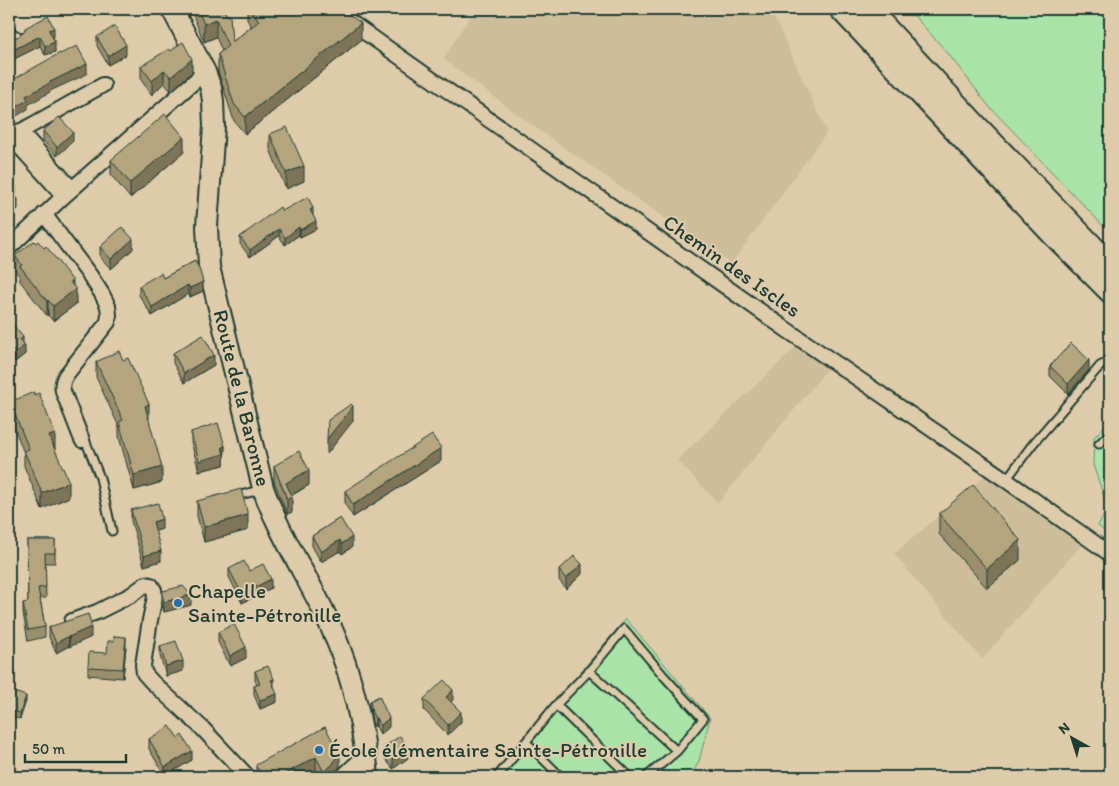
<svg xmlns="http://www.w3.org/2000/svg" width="1119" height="786" viewBox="0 0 1119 786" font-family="Itim,sans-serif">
  <rect width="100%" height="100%" fill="#decbaa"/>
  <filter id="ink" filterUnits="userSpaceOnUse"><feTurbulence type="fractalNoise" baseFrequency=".02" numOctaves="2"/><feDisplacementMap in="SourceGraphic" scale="10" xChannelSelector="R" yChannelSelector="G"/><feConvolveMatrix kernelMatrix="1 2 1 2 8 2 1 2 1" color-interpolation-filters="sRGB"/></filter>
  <g filter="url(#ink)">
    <!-- built -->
    <path fill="#cdbd9b" d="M475,9H765L774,17L827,132L731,264L543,133L443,59Z
      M797,346L828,368L718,503L677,460Z
      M987,474L1084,542L982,659L894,554Z"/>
    <!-- green -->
    <path fill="#a9e3a8" stroke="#64906e" d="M908,9H1110V233L988,105L946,51Z
      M1110,421V535L1098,526L1108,508L1093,465L1094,437Z
      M626,619L710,718L699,761L691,777H490Z"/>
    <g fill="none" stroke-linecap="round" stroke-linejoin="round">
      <defs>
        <path id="service" d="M82,440L86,442L100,478L112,531
          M1099,444L1110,433
          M1006,480L1032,445L1100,366L1110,361
          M234,497L262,489
          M589,671L624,629L663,675L703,719L677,751
          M556,705L630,777
          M526,742L561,777
          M497,777L556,705L589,671L677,751L646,777"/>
        <path id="minor" d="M332,9L787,330L1006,480L1110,554
          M9,41L15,38
          M20,131L72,189
          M11,137L64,196
          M9,138L103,85
          M44,214L91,277L102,294L108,306L109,315L108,322L66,375C62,382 61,387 64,394L82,440
          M9,248L64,196L205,72
          M72,621L97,612L131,595L146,584L151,585L154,590L155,597L150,620L143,665L144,673L152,682L203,729L248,777
          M342,777L357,763L366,759"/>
        <path id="secondary" d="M172,9L205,72L211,88L213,101L214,126L207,226L209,267L263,488C278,531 302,568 322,608C349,661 363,719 368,777"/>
        <path id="trunk" d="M841,9L1052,233L1110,291
          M868,9L978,128L1110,265"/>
      </defs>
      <!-- service casing -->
      <use href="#service" stroke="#1f3d34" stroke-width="11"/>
      <!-- minor casing -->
      <use href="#minor" stroke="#1f3d34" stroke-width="18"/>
      <!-- secondary casing -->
      <use href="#secondary" stroke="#1f3d34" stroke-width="24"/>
      <!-- trunk casing -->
      <use href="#trunk" stroke="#1f3d34" stroke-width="26"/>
      <!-- service -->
      <use href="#service" stroke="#decbaa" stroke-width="7"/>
      <!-- minor -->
      <use href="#minor" stroke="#decbaa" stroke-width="14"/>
      <!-- secondary -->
      <use href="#secondary" stroke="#decbaa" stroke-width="20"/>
      <!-- trunk -->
      <use href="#trunk" stroke="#decbaa" stroke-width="22"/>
    </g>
    <!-- wall -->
    <path fill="#9b8e6d" stroke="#1f3d34" d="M185,9H223L232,42L251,27L247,19V9H340L361,40L245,134L234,121L218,71V54L222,51L216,37L204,42L192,13L188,15Z
      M25,28L54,37L53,38L55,52L45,55L40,46L12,60V65L9,67L19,36L25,30Z
      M97,37L126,55L108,65L97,46Z
      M141,66L192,72L171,91L164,83L152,95L141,80Z
      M43,131L73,141L57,156L43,141Z
      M270,134L304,181L286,189L270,149Z
      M184,152L130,198L111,175V160Z
      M282,211L313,215V216L316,229L300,237L299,235L285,245L279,236L250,257L240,244V237Z
      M100,247L133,249L111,269L100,257Z
      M15,256L73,285L76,304L53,321L48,315L47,316L20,281V277L15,271Z
      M195,261L203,291L190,297L188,294L152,316L139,295V286L163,278Z
      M9,320L23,343L25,354L15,362L10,357L9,358Z
      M173,353L214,365L184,383L173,363Z
      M96,362L149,419H148L162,482L134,490L119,437V427L96,377Z
      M1050,366L1089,370L1068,394L1050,376Z
      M10,402L55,449L69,497L42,509L24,466V453L10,417Z
      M191,432L225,446L224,465L199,471L191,442Z
      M441,461L353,517L345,504V491Z
      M274,466L309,485L291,496L292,512L287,514L274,481Z
      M197,501L248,530L204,542L197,516Z
      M131,510L162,529L155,531L161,561L144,566L131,521Z
      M939,514L1020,560L987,588L939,534Z
      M340,518L352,547L342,554L340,551L321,562L312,546V536Z
      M27,540H55V563H45L46,598H40L45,627V637L28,641L23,613V603L28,602Z
      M229,569L249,571L271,588L242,603L229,577Z
      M559,570L582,574L566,589L559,580Z
      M162,594L191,605L164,612L162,604Z
      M49,627L91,637L69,647V646L56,653L49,637Z
      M218,632L246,658L230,666L218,642Z
      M126,646L123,678L88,675V667L107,653Z
      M160,646L183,671L166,676L160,656Z
      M255,671L277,702L260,709L254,695V686L257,685L255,680Z
      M9,699L26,701L20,719L9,716Z
      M424,699L453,700L451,702L461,722L448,735L424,710Z
      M370,701L389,727L380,735L376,726L375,727L372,722L370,709Z
      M325,727L340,767L336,771L333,777H320L316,770L303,777H256V767Z
      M178,738L192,760L165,776L149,749V739Z
      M384,747L408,758L393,769L384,757Z"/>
    <!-- shaded-wall -->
    <path fill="#7e7459" stroke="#1f3d34" d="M188,9H192V13L188,15Z
      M216,19V37L204,42V24Z
      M361,23V40L245,134V117Z
      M54,28V37L49,40V30Z
      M40,36V46L12,60V65L9,67V58L11,51Z
      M55,42V52L45,55V46Z
      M126,45V55L108,65V56Z
      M192,59V72L171,91V77Z
      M87,64V74L50,91V92L28,105V109L10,120V110L26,96L50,82Z
      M164,70V83L152,95V81Z
      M73,132V141L57,156V147Z
      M184,137V152L130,198V183Z
      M304,166V181L286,189V173Z
      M16,185V195L10,200V190Z
      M18,199V209L9,217V207Z
      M313,208V215L310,217V210Z
      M316,221V229L300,237V230Z
      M299,227V235L285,245V238Z
      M279,229V236L250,257V250Z
      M133,239V249L111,269V259Z
      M73,281V291L76,289V304L53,321V306L70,282Z
      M203,282V291L190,297V288Z
      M188,285V294L152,316V307Z
      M48,300V315L47,316V301Z
      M23,337V346L25,345V354L15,362V353L20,340Z
      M10,347V357L9,358V349Z
      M214,355V365L184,383V373Z
      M1089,360V370L1068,394V384Z
      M149,404V419L145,421V406Z
      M353,406V421L327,454V439Z
      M55,434V449L49,436Z
      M225,446L224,465L199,471V461Z
      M441,448V461L353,517V505Z
      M162,467V482L134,490V475Z
      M309,470V485L286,498V483Z
      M69,482V497L42,509V493Z
      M292,497V512L287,514V499Z
      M248,515V530L204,542V527Z
      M162,519V529L153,532V522Z
      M352,537V547L342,554V544Z
      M340,540V551L321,562V552Z
      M1020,540V560L987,588V569Z
      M161,551V561L144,566V556Z
      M582,564V574L566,589V579Z
      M271,579V588L242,603V594Z
      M191,595V605L164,612V602Z
      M91,627V637L69,647V637Z
      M69,636V646L56,653V643Z
      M126,637V646L123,678V669Z
      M246,647V658L230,666V656Z
      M183,661V671L166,676V666Z
      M274,679V688L271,680Z
      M453,690V700L446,707V697Z
      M277,694V702L260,709V700Z
      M26,696V701L20,719V713Z
      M461,712V722L448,735V725Z
      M375,718H376V726L375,727Z
      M389,718V727L380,735V726Z
      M408,748V758L393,769V759Z
      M192,751V760L165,776V767Z
      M340,754V767L336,771L333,777H324V772Z
      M316,757V770L303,777H279Z"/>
    <!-- building -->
    <path fill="#b4a57f" stroke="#1f3d34" d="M197,9H223L226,14L230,16L232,42L259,21L251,9H340L361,23L245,117L234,104L218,54L228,46L216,19L204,24Z
      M48,16L54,28L49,30L55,42L45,46L40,36L11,51L12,55L9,58V40L19,36L25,30V28Z
      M115,26L126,45L108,56L97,37Z
      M183,42L192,59L171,77L164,70L152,81L141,66L169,49L171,51L178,45Z
      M77,46L87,64L50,82V83L26,96L28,100L10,110L9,109V82L60,53V54Z
      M165,114L184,137L130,183L111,160Z
      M59,117L73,132L57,147L43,131Z
      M287,127L304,166L286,173L270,134Z
      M9,178L16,185L10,190L18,199L9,207Z
      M308,197L313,208L310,210L316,221L300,230L299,227L285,238L279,229L250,250L240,237L280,207L282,211Z
      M122,227L133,239L111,259L100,247Z
      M34,241L36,243L38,241L44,248L46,246L73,281L70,282L76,289L53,306L48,300L47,301L20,266L22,265L15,256Z
      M195,261L199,268L203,282L190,288L188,285L152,307L139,286L161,273L163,278Z
      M9,320L23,337L20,340L25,345L15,353L10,347L9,349Z
      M203,335L214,355L184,373L173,353Z
      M1071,343L1089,360L1068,384L1050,366Z
      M119,351L123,360L128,358L149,404L145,406L162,467L134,475L119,422L123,420L96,362Z
      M34,392V395L39,393L55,434L49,436L69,482L42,493L24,451L29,449L10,402Z
      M351,404L353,406L327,439L328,420Z
      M218,423L225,446L222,447L224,454L199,461L191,432Z
      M432,435L441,448L353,505L345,491Z
      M299,451L309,470L286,483L292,497L287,499L274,466Z
      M973,485L1020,540L987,569L939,514Z
      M241,489L248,515L204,527L197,501Z
      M158,503L162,519L153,522L161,551L144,556L131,510Z
      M340,518L352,537L342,544L340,540L321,552L312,536Z
      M27,540H55V553H45L46,587L38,588L45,627L28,630L23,603L28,602Z
      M574,556L582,564L566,579L559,570Z
      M244,561L249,571L263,564L271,579L242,594L229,569Z
      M183,586L191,595L164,602L162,594L163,591Z
      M88,614L91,623V627L69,637V636L56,643L49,627Z
      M234,624L246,647L230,656L218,632Z
      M114,636L126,637L123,669L88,667L89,652L107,653L108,641H114Z
      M176,641L183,661L166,666L160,646Z
      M268,666L274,679L271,680L277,694L260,700L254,686L260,684L255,671Z
      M444,680L453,690L446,697L461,712L448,725L424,699Z
      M11,691L26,696L20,713L9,711V699Z
      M379,696L389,718L380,726L376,718H375L372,713L370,701Z
      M170,726L178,738L182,735L192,751L165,767L149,739Z
      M325,727L340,754L336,758L333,764L324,772L316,757L279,777H266L256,767V765Z
      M400,736L408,748L393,759L384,747Z
      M405,774L407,777H401Z"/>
  </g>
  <!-- markers -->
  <g fill="#1f6fb2" stroke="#decbaa" stroke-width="2">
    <circle cx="178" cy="603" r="5"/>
    <circle cx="319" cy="750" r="5"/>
  </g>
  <g text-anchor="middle" stroke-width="4" stroke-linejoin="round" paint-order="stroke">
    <!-- street labels -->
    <g font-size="21" fill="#1f3d34" stroke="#decbaa">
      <text transform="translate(732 266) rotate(35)" y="7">Chemin des Iscles</text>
      <text transform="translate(242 398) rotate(76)" y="7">Route de la Baronne</text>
    </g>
    <!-- poi labels -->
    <g font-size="21" fill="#1f3d34" stroke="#decbaa" text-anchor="start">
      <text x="188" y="598">Chapelle<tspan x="188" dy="24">Sainte-Pétronille</tspan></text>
      <text x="329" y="757">École élémentaire Sainte-Pétronille</text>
    </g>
  </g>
  <!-- margin -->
  <rect width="1119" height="786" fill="none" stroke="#decbaa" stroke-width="30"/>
  <rect x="15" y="15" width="1089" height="756" fill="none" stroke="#1f3d34" stroke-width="2" filter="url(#ink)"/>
  <!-- north arrow -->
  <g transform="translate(1072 738) rotate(321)" stroke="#decbaa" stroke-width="4" paint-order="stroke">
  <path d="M0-4L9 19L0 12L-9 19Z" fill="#1f3d34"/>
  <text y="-8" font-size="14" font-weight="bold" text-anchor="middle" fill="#1f3d34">N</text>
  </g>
  <!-- scale -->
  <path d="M25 754v8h101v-8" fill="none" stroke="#1f3d34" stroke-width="2.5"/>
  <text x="32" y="754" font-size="15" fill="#1f3d34" stroke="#decbaa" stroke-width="4" paint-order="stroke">50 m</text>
</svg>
